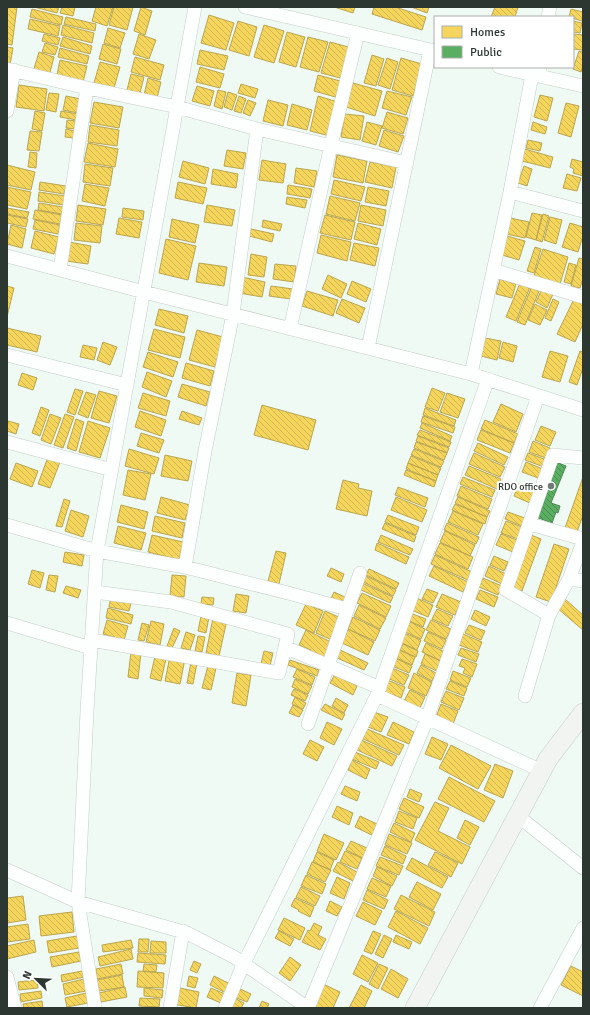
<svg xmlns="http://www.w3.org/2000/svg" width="590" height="1015" viewBox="0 0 590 1015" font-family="Signika,sans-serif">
  <defs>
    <pattern id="homes-back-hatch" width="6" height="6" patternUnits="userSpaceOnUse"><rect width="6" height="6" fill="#f6d55c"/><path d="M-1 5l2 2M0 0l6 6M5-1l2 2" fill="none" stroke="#d3b750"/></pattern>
    <pattern id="public-back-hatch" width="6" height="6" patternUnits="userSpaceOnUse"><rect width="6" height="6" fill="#5aae61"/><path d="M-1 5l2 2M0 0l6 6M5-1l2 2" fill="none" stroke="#4b8e51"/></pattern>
  </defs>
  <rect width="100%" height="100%" fill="#f0faf5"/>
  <!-- homes -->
  <path fill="url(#homes-back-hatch)" stroke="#b9a64f" d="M7,7H17L12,45L7,44Z
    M34,7H59L57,13Z
    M62,7H75L73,16L60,13Z
    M96,7H113L107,26L92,21Z
    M114,7H133L127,30L109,25Z
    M141,7L152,11L145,35L134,31Z
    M334,7H355L353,13Z
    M374,7H395L426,17L422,30L372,14Z
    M411,7H429L427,13Z
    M495,7H518L515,17H491Z
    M32,9L63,17L61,25L30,17Z
    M571,9L583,12L582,21L569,17Z
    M209,15L234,23L226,50L201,43Z
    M66,17L96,24L95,31L64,24Z
    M30,19L60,26L58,36L28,29Z
    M238,21L257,27L249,56L229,50Z
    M573,21L582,23L580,33L573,32Z
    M63,25L94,33L92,43L61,35Z
    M264,25L284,31L274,63L254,57Z
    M108,28L125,33L120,48L104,43Z
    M287,32L305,37L296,67L279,62Z
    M44,34L60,38L58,45L42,41Z
    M139,34L156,40L149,59L133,54Z
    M573,34L583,35V50L573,49Z
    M63,37L92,46L90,54L60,46Z
    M308,37L328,42L319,72L300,67Z
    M330,42L352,48L344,79L321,73Z
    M45,43L58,47L55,55L42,52Z
    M103,44L121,49L117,64L99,59Z
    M7,47L13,48L10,65L7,64Z
    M60,48L89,56L87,64L58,57Z
    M200,50L228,56L224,70L197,64Z
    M579,51L583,52V65L581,72L573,69Z
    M39,52L54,57L49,76L33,72Z
    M372,55L384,59L376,86L364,83Z
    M135,57L164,65L160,80L131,72Z
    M387,58L398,62L390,89L378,85Z
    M401,58L422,64L413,96L392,90Z
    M60,60L87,66L83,82L57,75Z
    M100,62L120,67L114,88L94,83Z
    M200,67L224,74L220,88L196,82Z
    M131,74L144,77L140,93L127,90Z
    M318,75L344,82L339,98L314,91Z
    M148,78L161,82L157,98L144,95Z
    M353,83L382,91L375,116L346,107Z
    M241,84L258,89L255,98L238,93Z
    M19,85L47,89L44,111L16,107Z
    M197,86L214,91L210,106L192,101Z
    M218,90L226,92L222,109L214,106Z
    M387,91L412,97L406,115L382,108Z
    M228,92L237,95L232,110L224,107Z
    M49,93L59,94L56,112L46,110Z
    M540,95L553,98L547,121L534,117Z
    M66,96L81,99L78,113L63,110Z
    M239,96L246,99L241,113L234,111Z
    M318,96L338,102L330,136L310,131Z
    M248,100L256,103L250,116L243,113Z
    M268,100L288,105L283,126L263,121Z
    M94,102L123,107L119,128L90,123Z
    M566,103L579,106L571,137L558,133Z
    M292,104L312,110L307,130L287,125Z
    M35,111L45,113L42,131L32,129Z
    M61,111L78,114L77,120L60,117Z
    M387,112L408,118L403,134L382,128Z
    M345,114L364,116L360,140L341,137Z
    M67,120L77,121L75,129L66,128Z
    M367,122L382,126L376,145L362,141Z
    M533,122L547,127L545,134L531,130Z
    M90,125L119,130L117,146L88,142Z
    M66,129L75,131L74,138L65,137Z
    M384,130L404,136L398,152L379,146Z
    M30,131L42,132L39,151L27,150Z
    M528,140L542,143L540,151L526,148Z
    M88,143L118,149L115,167L84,162Z
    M521,148L553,157L550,168L518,160Z
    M227,150L246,153L243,169L224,166Z
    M30,152L37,153L36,168L28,167Z
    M337,155L367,161L363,183L333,177Z
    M572,159L583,162V176L573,173L574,169L570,167Z
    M262,160L286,164L283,183L259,180Z
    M183,161L209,168L205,184L179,177Z
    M370,162L396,167L392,188L365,182Z
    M85,164L113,168L110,186L83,182Z
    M7,165L35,172L31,190L7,185Z
    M524,166L532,169L527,186L518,183Z
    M296,168L317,171L314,187L294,183Z
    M213,169L238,174L236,188L211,184Z
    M567,174L581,178L577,191L563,188Z
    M334,180L365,187L361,201L331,194Z
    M40,182L66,186L64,194L39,190Z
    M178,182L207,188L203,204L175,198Z
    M85,184L109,188L105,206L82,201Z
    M288,185L312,189L310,198L287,194Z
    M7,187L31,192L27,209L7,205Z
    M368,187L389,191L386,206L365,202Z
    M39,192L65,196L64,205L38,201Z
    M330,196L360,203L355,221L326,214Z
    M287,197L307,200L305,208L286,204Z
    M39,203L63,207L62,214L38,210Z
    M78,205L106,209L103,225L76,221Z
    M207,205L235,210L232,226L204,222Z
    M361,205L386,210L383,226L358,221Z
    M7,208L29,212L27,218L7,214Z
    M123,208L144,211L143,220L122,217Z
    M35,210L62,215L60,224L33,219Z
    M532,213L542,215L536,240L526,237Z
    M543,214L549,216L542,242L536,240Z
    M7,215L28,219L26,227L7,223Z
    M325,215L355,222L351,240L320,233Z
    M550,217L562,220L556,244L544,240Z
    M119,218L142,222L139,238L116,234Z
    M510,218L529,222L525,238L506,234Z
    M172,219L199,225L195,243L169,237Z
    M35,220L60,225L58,234L33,229Z
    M263,220L282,224L280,231L262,227Z
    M76,223L102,226L100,243L74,240Z
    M358,223L381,229L377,245L354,239Z
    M570,223L583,227V236L578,252L562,247Z
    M11,225L26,229L22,248L7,244Z
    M251,229L274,234L272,242L249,236Z
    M35,231L59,237L54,254L31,248Z
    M321,235L351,242L347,261L317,253Z
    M507,236L525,241L519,260L502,255Z
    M166,239L196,246L188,280L159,273Z
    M69,242L91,246L88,264L66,261Z
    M354,243L379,248L375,266L350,260Z
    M535,247L541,249L534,273L527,271Z
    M543,249L568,257L560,284L534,276Z
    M251,254L267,257L264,277L248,275Z
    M579,258L583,259V279L580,288L571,286Z
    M199,263L227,267L224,286L196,282Z
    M569,263L576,265L571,284L564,282Z
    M275,264L296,266L294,282L273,279Z
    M328,275L347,284L341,298L322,289Z
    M242,277L265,282L262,297L239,293Z
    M500,279L516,284L512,298L496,294Z
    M352,281L371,289L366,302L347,294Z
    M520,283L530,287L516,321L506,317Z
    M7,286L14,288L7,317Z
    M271,286L293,289L291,299L269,296Z
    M532,286L540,289L525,325L517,322Z
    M542,289L553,294L547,308L536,302Z
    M307,291L338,300L333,316L302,306Z
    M342,299L365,308L359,323L336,313Z
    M553,299L559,302L551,321L545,318Z
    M574,299L583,303V324L575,342L557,334Z
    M535,304L547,310L540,325L528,320Z
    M159,309L188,316L184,333L155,325Z
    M7,328L41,336L37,352L7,345Z
    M154,329L185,337L180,358L148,350Z
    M197,330L223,337L215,367L189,360Z
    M485,338L501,341L497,360L481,356Z
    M103,342L117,347L110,365L97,360Z
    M503,342L517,346L513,362L499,358Z
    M83,345L97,348L94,360L80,357Z
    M550,351L568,356L560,382L542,377Z
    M580,351L583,352V368L577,385L569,382Z
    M148,352L178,362L173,377L143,367Z
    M186,363L214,371L210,386L182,378Z
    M147,372L172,381L166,397L142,387Z
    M22,373L37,378L33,390L18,385Z
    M182,384L210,392L206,406L178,397Z
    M432,388L445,393L438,411L425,407Z
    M75,389L83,391L75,415L67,412Z
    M99,391L117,396L109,423L91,418Z
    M86,392L96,395L88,418L78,414Z
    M143,393L170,401L166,416L138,408Z
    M447,393L465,399L458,418L440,412Z
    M501,404L523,414L516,432L493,422Z
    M262,405L316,420L308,450L254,435Z
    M41,407L49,410L40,436L32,433Z
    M425,408L456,420L454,426L423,415Z
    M140,411L166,420L161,436L135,427Z
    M182,411L202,418L199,425L179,419Z
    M50,414L61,418L51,444L41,440Z
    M65,414L74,417L63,448L54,445Z
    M423,416L455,427L453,433L421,422Z
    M76,419L84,422L76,451L67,448Z
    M485,420L518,434L514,443L481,429Z
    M8,421L19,424L16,434L7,431Z
    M88,421L110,428L100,458L79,452Z
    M422,423L452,436L450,441L420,428Z
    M541,426L556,432L550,446L535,440Z
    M420,430L451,442L449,447L417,435Z
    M481,430L514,443L510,453L477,440Z
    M141,433L164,440L159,453L137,446Z
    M418,436L449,448L447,453L416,441Z
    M533,441L550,448L546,458L529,452Z
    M416,442L447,453L444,460L414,448Z
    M478,443L508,457L504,465L474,451Z
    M129,449L159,458L154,474L125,466Z
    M414,449L444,461L441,467L411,455Z
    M474,453L505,467L500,477L469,464Z
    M528,453L547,460L544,467L525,460Z
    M165,455L192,461L188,481L161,476Z
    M411,456L441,468L438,475L408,463Z
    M48,457L60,462L50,488L38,484Z
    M526,462L545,470L541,479L522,472Z
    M16,463L38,471L32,487L10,479Z
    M408,463L438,475L436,481L406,469Z
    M469,466L501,479L497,489L465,475Z
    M128,470L151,474L145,500L123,495Z
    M406,470L436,481L434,487L404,475Z
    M463,477L495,490L492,497L460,484Z
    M583,477V515L577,532L565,528Z
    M343,480L359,484L358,488L372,491L367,516L336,509Z
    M519,484L537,491L532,504L514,496Z
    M461,486L492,499L488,509L457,496Z
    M398,487L428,498L425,507L395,495Z
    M161,497L190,505L185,520L157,513Z
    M396,497L427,510L422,522L391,510Z
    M458,497L490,511L487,517L455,503Z
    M64,499L70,501L62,527L56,526Z
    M455,504L487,517L485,524L452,510Z
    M121,505L148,512L144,529L117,522Z
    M71,510L89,516L83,537L65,531Z
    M453,511L483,524L478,535L448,522Z
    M508,512L525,518L522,526L505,519Z
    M388,515L419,527L416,535L385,522Z
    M155,516L185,523L182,538L152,531Z
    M506,521L522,527L518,539L501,533Z
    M385,523L416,536L414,542L382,529Z
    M447,523L479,537L476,544L444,530Z
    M118,526L146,533L141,550L114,543Z
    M445,531L475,545L470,556L440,542Z
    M501,534L517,540L513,552L496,545Z
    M152,535L183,542L179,560L148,552Z
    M381,535L413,549L410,555L378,542Z
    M531,535L541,539L522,591L511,588Z
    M377,543L409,557L406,564L375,550Z
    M440,543L473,557L468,569L435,554Z
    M554,544L569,549L551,602L536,597Z
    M276,551L286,553L279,584L268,581Z
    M65,552L84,555L82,566L63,562Z
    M435,555L472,572L468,580L431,564Z
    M494,556L508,562L504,571L490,565Z
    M434,566L468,582L463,592L429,576Z
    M489,566L506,574L502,584L485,576Z
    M331,568L344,574L341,582L327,576Z
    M369,569L399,583L396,589L366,575Z
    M32,570L44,573L40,588L28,584Z
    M49,575L58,576L55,592L46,590Z
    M172,575L186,576L184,597L170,596Z
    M366,576L396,590L393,596L363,582Z
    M483,578L502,586L498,595L479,587Z
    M362,583L393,597L390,603L359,589Z
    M66,586L81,590L78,598L63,593Z
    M427,589L438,593L433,603L422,599Z
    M480,590L498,597L494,607L476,599Z
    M334,592L347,598L342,607L330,601Z
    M362,593L391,606L386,617L357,603Z
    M236,594L249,596L246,613L233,611Z
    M442,594L461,602L455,615L436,607Z
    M111,596L132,600L129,611L109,607Z
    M202,597L214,598L213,605L201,604Z
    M414,597L433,605L428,617L409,609Z
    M565,599L583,615V630L557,608Z
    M306,604L323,611L314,633L296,625Z
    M359,605L386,618L380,629L354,616Z
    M108,608L133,615L131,624L106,618Z
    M437,609L453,616L448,626L432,619Z
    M475,610L490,617L486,626L471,619Z
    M325,611L341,618L332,640L316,633Z
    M410,613L426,619L423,627L407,620Z
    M201,616L209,617L206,633L198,631Z
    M353,617L380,630L375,641L348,629Z
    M213,618L227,620L219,656L206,653Z
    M107,620L128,626L124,640L103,634Z
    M431,620L451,629L446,639L426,630Z
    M151,621L164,624L160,645L146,642Z
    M408,621L425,629L421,639L403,631Z
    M142,623L149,625L144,641L138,640Z
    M469,625L485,631L481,640L465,633Z
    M174,628L180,631L172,648L167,646Z
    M348,629L374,642L368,655L342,643Z
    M306,630L331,642L323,660L309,654L311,650L299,645Z
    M186,632L195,635L190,650L181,648Z
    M402,632L421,640L417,650L398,641Z
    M428,632L446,640L442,649L424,641Z
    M463,634L482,642L478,652L459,645Z
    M198,636L205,637L202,652L195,651Z
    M426,643L445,652L441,661L422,652Z
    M403,644L418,651L416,657L400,650Z
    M461,648L479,654L476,662L458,655Z
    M338,649L368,663L364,670L335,657Z
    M399,650L415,657L412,665L396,658Z
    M264,651L273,653L269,670L260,668Z
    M131,652L141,653L138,679L128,677Z
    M156,652L167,654L161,681L150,678Z
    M425,654L441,661L437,671L421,664Z
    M170,656L185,659L180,684L165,681Z
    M395,658L412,666L409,673L392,666Z
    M462,659L477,664L472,677L463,673L465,668L459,666Z
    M290,660L319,670L317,676L288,665Z
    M191,662L197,663L193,684L187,683Z
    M421,665L436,673L432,681L417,673Z
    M208,666L216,668L211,690L202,688Z
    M392,668L409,675L404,685L387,678Z
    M297,669L315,677L312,685L293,677Z
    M453,671L471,678L467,687L450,680Z
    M237,673L251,675L246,706L232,703Z
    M414,673L432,682L426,696L408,688Z
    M335,674L357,686L353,695L330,683Z
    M295,679L312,686L308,694L292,687Z
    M387,680L405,687L401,698L382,691Z
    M450,681L467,688L464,696L446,689Z
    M294,689L308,695L305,701L291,695Z
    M410,690L425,697L420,708L404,701Z
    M446,691L464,698L459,710L441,702Z
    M295,697L306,703L303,709L292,704Z
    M336,698L348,705L344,713L332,706Z
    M325,704L345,714L342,720L321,710Z
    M441,704L458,711L453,724L436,717Z
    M293,705L303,710L299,717L289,713Z
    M374,712L388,717L381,732L368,727Z
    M327,722L342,729L334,745L320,738Z
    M393,722L414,732L409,744L387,735Z
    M365,728L404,745L399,755L361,738Z
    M432,737L448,744L441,760L425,754Z
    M359,739L397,756L392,766L355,749Z
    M310,740L324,747L317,761L303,754Z
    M451,745L491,766L478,789L439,768Z
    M355,752L379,762L376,769L352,759Z
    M352,760L370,769L366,779L348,770Z
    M495,764L513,771L503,798L484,790Z
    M449,777L495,801L484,822L438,799Z
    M345,786L360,792L357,801L341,794Z
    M410,789L422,794L419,802L407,797Z
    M404,798L424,807L419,818L399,809Z
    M435,802L449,808L438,831L470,847L462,864L415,840Z
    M337,806L353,813L349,825L332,817Z
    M399,811L417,818L413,829L395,822Z
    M360,816L379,825L374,836L355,827Z
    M465,820L479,827L470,845L457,838Z
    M394,823L415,833L411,842L390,832Z
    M324,834L344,843L336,860L317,851Z
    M389,834L412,843L407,854L385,845Z
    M351,841L367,848L363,858L346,850Z
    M385,846L406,856L403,864L381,855Z
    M345,851L362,858L357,869L340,862Z
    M317,852L334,860L330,870L313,862Z
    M435,852L458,863L451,877L428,865Z
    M380,857L403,866L399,875L376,866Z
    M412,858L448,877L442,888L406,869Z
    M312,862L331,870L325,882L307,874Z
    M338,862L357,872L353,881L333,871Z
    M377,867L397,876L392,886L373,876Z
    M306,875L326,884L322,894L301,886Z
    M337,877L350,883L344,899L330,893Z
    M372,878L391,886L386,897L367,889Z
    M417,882L441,894L433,910L409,897Z
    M301,887L320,896L315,906L296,897Z
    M367,890L388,900L384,909L363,900Z
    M401,895L435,912L429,926L394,909Z
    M23,896L26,920L7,923V898Z
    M295,898L314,907L310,917L298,911L299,910L291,906Z
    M330,901L342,907L337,916L326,911Z
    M363,902L382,911L375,925L356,916Z
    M396,911L428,928L420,944L388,927Z
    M72,912L74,932L41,936L39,916Z
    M284,918L305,928L300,940L278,930Z
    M314,923L322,927L318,935L326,939L320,950L302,942L308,930L310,931Z
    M28,924L30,939L7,942V927Z
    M279,931L294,939L290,946L275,938Z
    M373,931L381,934L372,954L364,951Z
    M384,935L392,939L383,958L375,954Z
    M396,935L412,942L409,949L393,942Z
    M77,936L79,948L49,953L47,941Z
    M139,939H149L148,952H138Z
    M34,940L36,952L7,959V946Z
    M131,940L133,948L103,952L102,945Z
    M151,941L166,942V953H150Z
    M131,949L133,959L100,966L98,957Z
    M79,952L81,961L52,967L50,957Z
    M138,953L166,955L165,964L137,962Z
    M362,955L378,963L368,982L353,974Z
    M290,957L301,965L290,981L279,973Z
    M194,961L201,964L197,973L190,970Z
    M121,964L123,974L97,979L96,969Z
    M144,964L157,965L156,972L143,971Z
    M379,964L388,968L378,989L369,984Z
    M571,966L583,972V996L561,985Z
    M391,969L408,979L398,998L381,989Z
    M82,971L84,977L62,982L61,975Z
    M138,971L164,973L163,988L137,987Z
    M122,975L124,987L99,991L97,980Z
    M189,976L198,978L195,988L187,986Z
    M214,976L230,984L226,993L210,985Z
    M84,979L86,991L65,995L63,984Z
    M37,980L38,988L19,990L18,982Z
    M323,984L340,992L333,1008H315L312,1007Z
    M361,985L372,991L364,1008H349Z
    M125,987L127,997L101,1002L99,993Z
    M175,987L199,992L196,1008L172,1004Z
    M144,988L163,990L162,998L144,996Z
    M211,988L225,994L221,1003L207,997Z
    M238,988L251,994L247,1002L234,997Z
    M41,991L42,998L21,1002L20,994Z
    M86,993L88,1003L67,1007L65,998Z
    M140,998L160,999L159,1007L139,1006Z
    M234,998L244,1003L241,1008H229Z
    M42,1001L43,1008H24L23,1004Z
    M262,1001L269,1004L267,1008H259Z"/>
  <!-- public -->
  <path fill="url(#public-back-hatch)" stroke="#4c8a53" d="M556,462L566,466L551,503L560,506L558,513L556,512L552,523L536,517L539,509L541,510L545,499L543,498L549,481L551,482L554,471H552Z"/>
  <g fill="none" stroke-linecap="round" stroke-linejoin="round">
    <defs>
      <path id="street" d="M245,7L435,51
        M548,17L550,7
        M499,67L583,86
        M7,69L87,88L177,107L257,129L233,314L205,451L185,567L288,593L347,609
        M7,111L14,70
        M257,129L407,163
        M510,192L583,211
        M7,256L144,292L471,374L583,410
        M60,270L87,88
        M493,270L583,297
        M290,329L331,145L358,33
        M368,348L430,50
        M7,355L127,385
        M471,374L510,192L532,75L539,76L540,67
        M7,442L112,470
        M530,524L583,539
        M7,525L97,551L185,567
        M569,579L583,581
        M549,615L506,590L553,455L583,458
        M7,623L91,648
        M91,640L279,673L288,634L171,602L95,592
        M285,647L380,688
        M377,695L542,771
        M525,696L549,615L569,579L583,542
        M308,724L360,573
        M518,816L583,868
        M7,870L78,902L187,933L234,957L308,1008
        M7,977L15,1008
        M95,1008L78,902L87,711L97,551L195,7
        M170,1008L183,931
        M225,1008L243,965L377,695L488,379
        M308,1008L427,719L538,396
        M540,1008L583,928"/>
      <path id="secondary" d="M415,1008L548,759L583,713"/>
    </defs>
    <!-- street casing -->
    <use href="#street" stroke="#c4cec9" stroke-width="14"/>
    <!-- secondary casing -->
    <use href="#secondary" stroke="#c4cec9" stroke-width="20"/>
    <!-- street -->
    <use href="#street" stroke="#fdfefe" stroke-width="13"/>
    <!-- secondary -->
    <use href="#secondary" stroke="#f1f4f1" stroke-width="19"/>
  </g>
  <!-- markers -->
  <circle fill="#717b76" stroke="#fff" stroke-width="1.5" cx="551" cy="486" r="4"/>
  <g text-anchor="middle" stroke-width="4" stroke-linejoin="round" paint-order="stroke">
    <!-- poi labels -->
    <g font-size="10" fill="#2c3732" stroke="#fff" text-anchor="end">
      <text x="543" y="490">RDO office</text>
    </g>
  </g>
  <!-- border -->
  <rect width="590" height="1015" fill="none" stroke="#2c3732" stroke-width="16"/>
  <!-- legend -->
  <rect x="434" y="16" width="140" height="52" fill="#ffffff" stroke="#abafad"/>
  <rect x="442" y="26" width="20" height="12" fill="#f6d55c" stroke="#abafad"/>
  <text x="470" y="36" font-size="12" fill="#2c3732">Homes</text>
  <rect x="442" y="46" width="20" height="12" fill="#5aae61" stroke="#abafad"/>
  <text x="470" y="56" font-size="12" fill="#2c3732">Public</text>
  <!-- north arrow -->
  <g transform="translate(36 979) rotate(294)" stroke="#ffffff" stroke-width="3" paint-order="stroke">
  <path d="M0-3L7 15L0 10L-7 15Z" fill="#2c3732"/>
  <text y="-6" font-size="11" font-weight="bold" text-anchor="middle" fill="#2c3732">N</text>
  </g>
</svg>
